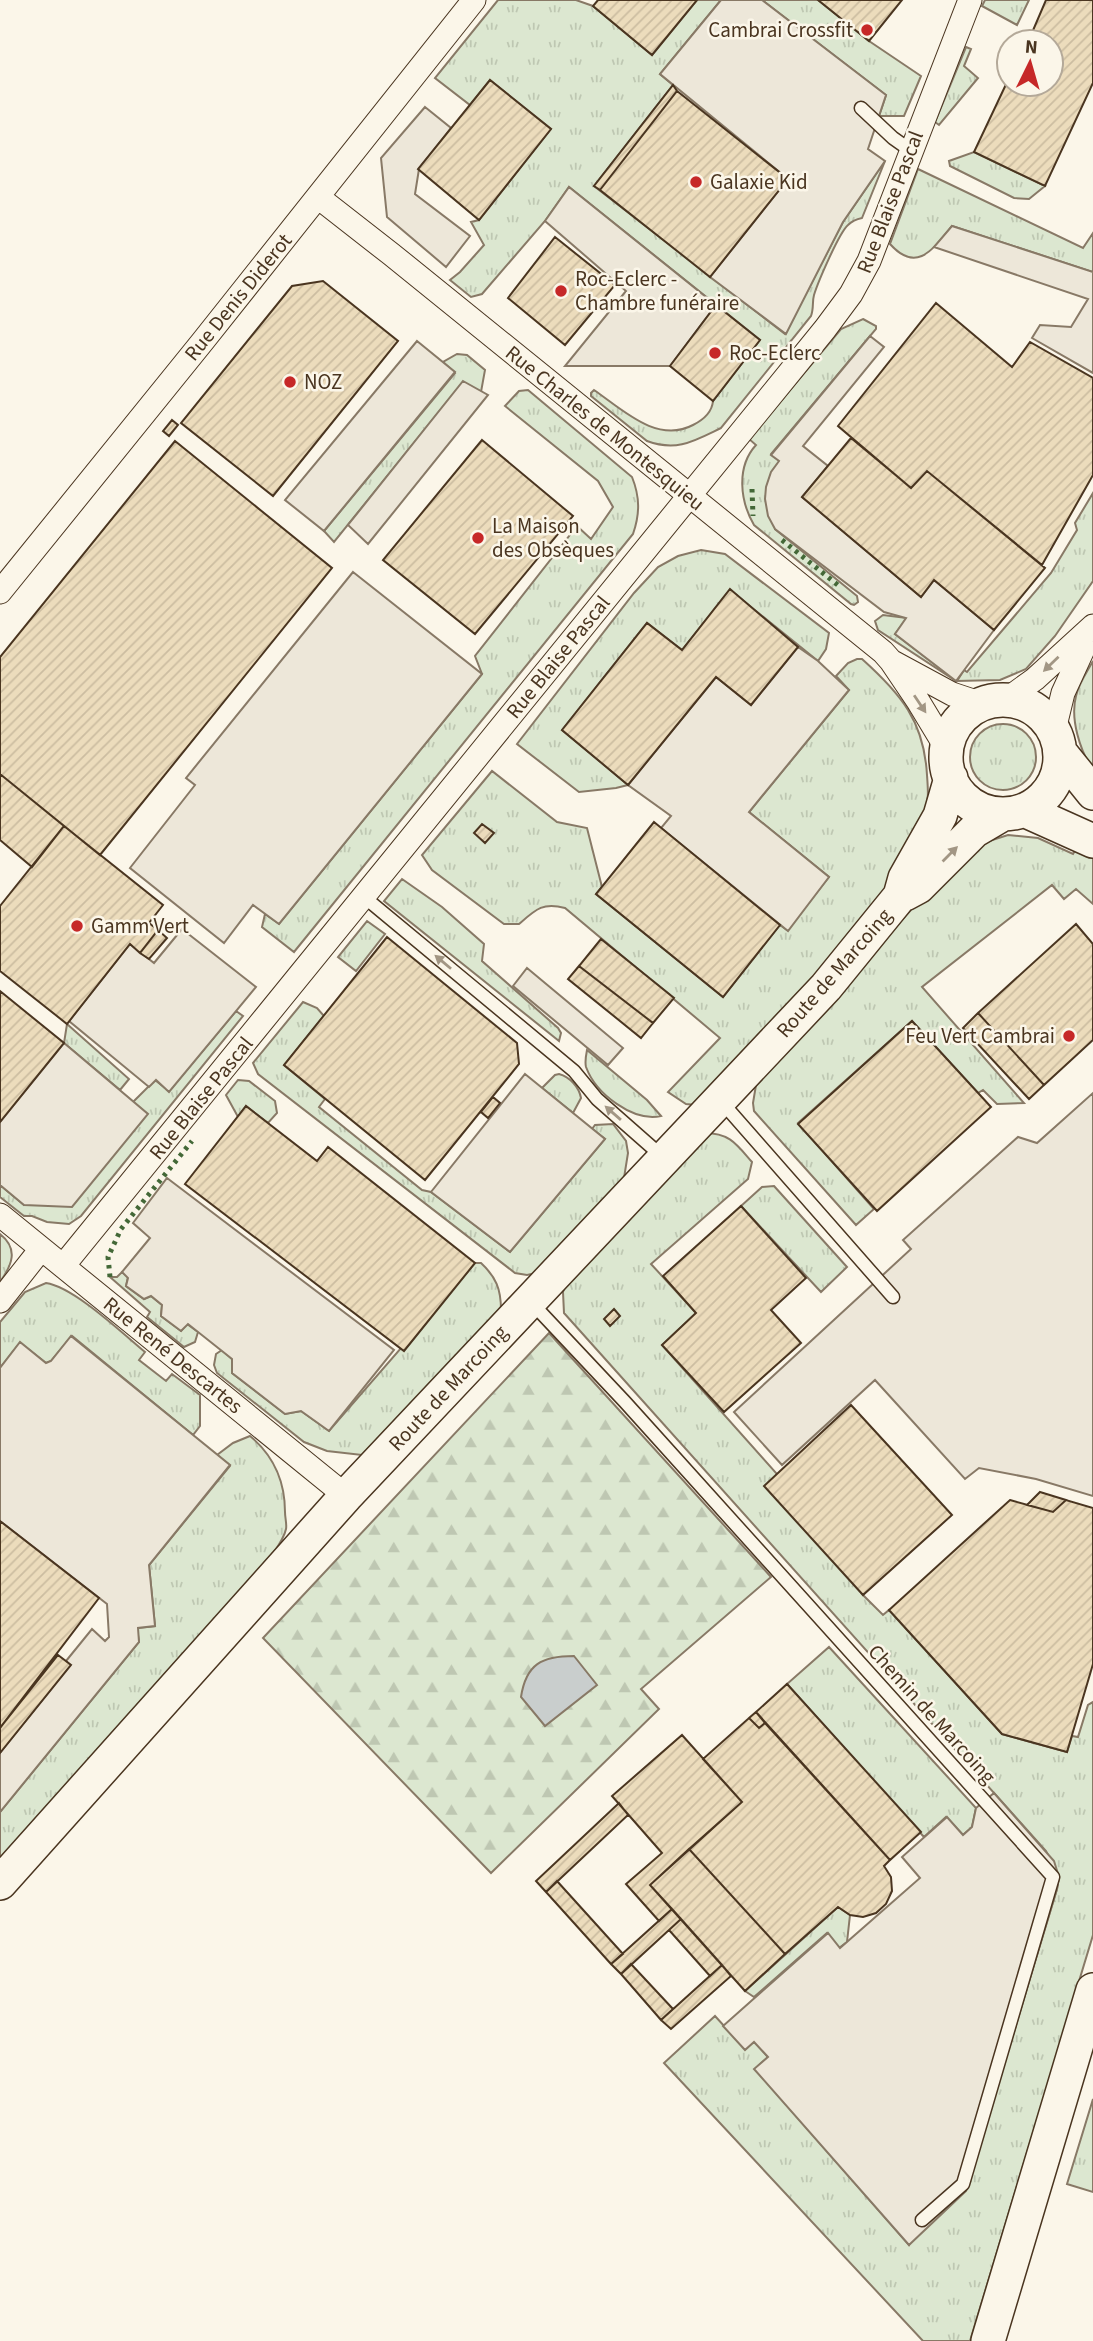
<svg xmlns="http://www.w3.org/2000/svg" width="1093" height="2341" viewBox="0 0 1093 2341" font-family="'Source Sans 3',sans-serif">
  <defs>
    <pattern id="grass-tufts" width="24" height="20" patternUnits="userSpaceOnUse" patternTransform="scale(1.75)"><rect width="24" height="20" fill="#dce7d0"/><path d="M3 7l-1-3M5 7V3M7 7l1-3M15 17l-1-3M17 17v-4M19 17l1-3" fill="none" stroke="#bec7b2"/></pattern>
    <pattern id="forest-firs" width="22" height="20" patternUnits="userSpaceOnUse" patternTransform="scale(1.75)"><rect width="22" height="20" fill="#dce7d0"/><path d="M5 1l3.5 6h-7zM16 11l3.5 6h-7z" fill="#bec7b2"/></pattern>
    <pattern id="building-hatch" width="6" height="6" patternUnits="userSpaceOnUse" patternTransform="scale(1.75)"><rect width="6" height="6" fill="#ecdcbc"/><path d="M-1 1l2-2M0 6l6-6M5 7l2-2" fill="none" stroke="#ccbda1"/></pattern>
  </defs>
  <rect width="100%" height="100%" fill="#fbf6e9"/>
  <!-- grass -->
  <path fill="url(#grass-tufts)" stroke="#887966" stroke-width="2" d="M498,0H576L593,6L652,55L697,0H721L660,74L673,85L594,186L785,334L843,222L885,161L862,218C857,219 852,221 848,225C839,233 818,282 814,295C812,302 814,308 811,316L721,428C694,441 677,452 647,441L591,396V393L594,390C623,410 657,444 693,425C703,420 712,412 713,401L760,340L569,187L545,221L482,294L471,297L450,280L460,272L484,245L471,222L479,220L551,129L490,80L470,105L435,78Z
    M762,0H818L869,41L921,76L904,116H879L886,95Z
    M985,0H1029L1017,25L982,6Z
    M966,47L971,49L964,66L978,78L939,125L935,122Z
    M974,152L1045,186L1029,199L1014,198L950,166L949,161Z
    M918,169L1083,248L1093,233V272L952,226C933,249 917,274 890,244Z
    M863,319L876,326V329L771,454L780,461L775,529L857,596L858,602L854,605L851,604L754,525C740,501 736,467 756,445L749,439L841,329Z
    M457,354L467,355L485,370L481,392L463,382L334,542L324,531L455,373L443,362Z
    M528,390L632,477C640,497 640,514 633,534L294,952L262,927L265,914L279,924L482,674L475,656L577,526L591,539L613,507L598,481L505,406L519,391Z
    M1093,493V581L1055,636L1026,669L1000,680L956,681L878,630L875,621L883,615L907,618L895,634L957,681L964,670L967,672L1051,573L1077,530L1075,523Z
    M701,550L725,554L829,633L826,649L818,661L730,590L682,650L647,623L562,730L628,785L616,788L579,792L517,744L634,593L658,567L678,556Z
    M857,659H862C901,694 924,721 927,775C928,789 929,800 925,813L886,892L824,970L696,1105L686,1104L668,1092L720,1038L565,908C543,902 536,909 519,924H504L432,870L422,855L492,771L557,822L587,828L602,887L596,894L723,997L780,925L787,930L829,877L749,812L849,690L836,676L848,663Z
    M1093,661V770C1080,751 1070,719 1076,696C1079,683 1087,672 1093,661Z
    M970 757a33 33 0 1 1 66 0a33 33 0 1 1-66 0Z
    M1008,835L1038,838L1073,854L1076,849L1093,858V904L1076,889L1064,899L1052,885L922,987L1024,1103L997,1104L983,1090L978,1093L912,1021L798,1123L874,1209L856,1225L754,1111L753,1103L757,1079L951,866L986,842Z
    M402,879L442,907L484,944L482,961L558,1028L561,1033L559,1041L384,901Z
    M367,921L385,934L356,971L338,957Z
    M303,1002L317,1008L324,1016L284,1065L325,1099L319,1107L422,1190L431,1192L510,1252L605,1139L592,1129L595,1125L613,1124L626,1141L628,1153L624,1178L536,1273L527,1275L515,1273L258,1074L253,1063Z
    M236,1011L243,1016L81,1216L69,1224L47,1222L32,1216H24L0,1197V1185L24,1205L147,1114L133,1102L155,1080L169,1091Z
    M67,1024L129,1079L120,1090L64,1043Z
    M587,1050L647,1100L661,1116C633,1122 596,1094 586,1067C585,1063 586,1055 587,1050Z
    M559,1074C570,1077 579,1087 581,1098L573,1113L542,1088L555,1075Z
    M238,1080L249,1081L275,1101L277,1113L268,1123L246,1106L238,1117L226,1095Z
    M705,1133C730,1133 737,1145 752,1162L748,1179L651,1264L696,1313L662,1345L777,1474L863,1595L883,1615L889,1610L1002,1734L1067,1752L1072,1736L1078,1737L1088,1705L1093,1702V1935L970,2341H923L664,2063L715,2016L745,2049L754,2041L768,2057L755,2069L909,2245L1009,2046L1057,1889L1059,1877L1046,1851L564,1313L563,1292L568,1278Z
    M774,1186L847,1267L821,1292L741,1206L762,1187Z
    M0,1234C19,1249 12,1265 0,1282Z
    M475,1263H481C496,1277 501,1289 501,1310L362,1455L327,1451L304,1442L217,1373L214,1365L216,1354L222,1350L232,1359V1373L285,1414L301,1411L329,1431Z
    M122,1272L128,1277L126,1286L144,1299L151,1296L162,1305L161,1316L181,1331L187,1324L198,1332L195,1342L184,1347L147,1317L150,1312L110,1277H117Z
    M46,1283C74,1287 122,1333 145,1352L139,1360L166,1381L172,1374L200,1395V1426L193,1435L72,1336L51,1361L46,1363L20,1343L0,1368V1322L25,1292Z
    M250,1436C274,1456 285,1482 285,1512C285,1518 287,1524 286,1529C284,1539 276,1549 270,1558L0,1862V1812L139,1642L137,1628L155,1626L149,1565L230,1466L217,1455L233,1443Z
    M829,1647L976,1808L972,1827L963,1835L946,1817L924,1837L787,1684Z
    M838,1907L850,1915L847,1942L839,1948L827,1933L754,1997L745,1991Z
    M1093,2099V2192L1067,2184Z"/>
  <!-- forest -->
  <path fill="url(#forest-firs)" stroke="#887966" stroke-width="2" d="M549,1333L771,1577L641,1689L659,1709L491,1873L263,1638Z"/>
  <!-- parking -->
  <path fill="#ede7d9" stroke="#887966" stroke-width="2" d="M721,0H762L886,95L868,149L885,161L843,222L786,334L710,277L788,179L660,74Z
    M425,107L451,128L419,169L415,194L470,236L446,267L387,217L381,158Z
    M569,187L716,305L670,366H565L626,291L545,221Z
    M952,226L1093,272V373L1032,338L1040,325L1071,327L1088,299L934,247Z
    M870,336L884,347L803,446L828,466L802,497L921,597L934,580L994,630L956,681L895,634L906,618L884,612L775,529L768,516L765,499L766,487L771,472L779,461L771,455Z
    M417,341L455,372L324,531L285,500Z
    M463,381L488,395L368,544L348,525Z
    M353,572L482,674L279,924L253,905L224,943L130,868L195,785L186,778Z
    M798,647L818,661L849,690L749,812L829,877L788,931L661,828L671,816L628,785L716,677L751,705Z
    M182,929L256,987L169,1092L156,1080L149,1087L69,1021L130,944L154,963Z
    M527,968L623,1048L608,1065L513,986Z
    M64,1043L148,1114L72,1207L24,1205L0,1185V1122Z
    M525,1074L605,1139L510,1252L431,1192Z
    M1093,1093V1496L1036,1479L979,1468L965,1479L875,1380L782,1465L734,1412L911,1249L903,1240L1018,1137L1037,1143Z
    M167,1178L394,1350L329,1431L301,1411L285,1414L232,1373V1359L188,1324L181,1331L161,1316L162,1305L151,1296L144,1299L126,1286L128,1278L122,1272L150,1238L133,1223Z
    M71,1336L230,1465L149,1565L155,1626L138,1628L139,1642L0,1812V1753L70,1665L66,1661L92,1629L105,1641L109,1637L107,1604L0,1521V1368L20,1342L46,1363L51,1361Z
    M994,1793L1054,1861L1059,1877L1057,1889L966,2191L909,2245L754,2069L768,2057L754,2042L745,2050L723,2026L828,1933L840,1948L920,1878L902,1857L947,1817L963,1835L972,1827L976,1808Z"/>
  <!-- water -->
  <path fill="#c9cecd" stroke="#887966" stroke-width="2" d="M574,1656L597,1685L545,1726L521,1697C526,1664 542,1656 574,1656Z"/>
  <!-- building -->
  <path fill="url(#building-hatch)" stroke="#4a3520" stroke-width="2" d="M598,0H697L652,55L593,6Z
    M818,0H902L869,41Z
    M1046,0H1093V83L1045,186L974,152L1009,78V84H1051V42H1028Z
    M490,80L551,129L479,220L418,169Z
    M673,85L677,91L600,190L594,186Z
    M677,91L788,179L710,277L600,190Z
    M555,237L615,285L565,345L508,298Z
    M323,281L398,341L273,496L181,423L292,286Z
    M936,303L1012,367L1030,342L1093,378V475L1042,565L927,471L911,488L838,426Z
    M716,305L760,340L713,401L670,366Z
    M172,420L178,425L169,436L163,431Z
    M851,438L911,488L927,471L1045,568L994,630L934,580L921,597L802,497Z
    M482,440L573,516L475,634L383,560Z
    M175,441L332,568L100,855L0,774V657Z
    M730,589L798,647L751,705L716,677L628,785L562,730L647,623L682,650Z
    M0,774L64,826L32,867L0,840Z
    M654,822L780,925L723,997L596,894Z
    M482,824L494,833L485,843L474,833Z
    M64,826L163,905L149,923L158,930L140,953L130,944L67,1024L0,971V906Z
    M1076,924L1093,944V1040L1044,1085L978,1013Z
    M158,930L167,938L149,959L140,953Z
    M387,937L517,1043L519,1064L425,1180L284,1065Z
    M601,939L674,998L653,1023L579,966Z
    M579,966L653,1023L641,1038L568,979Z
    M0,991L64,1043L0,1122Z
    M978,1013L1044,1085L1029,1099L963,1028Z
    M912,1021L991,1107L877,1211L798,1124Z
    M493,1097L500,1103L488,1118L481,1112Z
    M246,1106L317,1161L328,1147L475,1263L404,1351L185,1184Z
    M741,1206L806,1278L771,1310L801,1343L724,1412L662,1345L696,1313L663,1276Z
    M614,1309L620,1316L610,1326L604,1319Z
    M851,1405L952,1515L863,1595L764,1486Z
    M1040,1492L1066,1500L1053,1512L1027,1505Z
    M1010,1500L1053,1512L1066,1500L1093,1508V1664L1067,1752L1002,1734L889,1610Z
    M0,1521L99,1598L0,1728Z
    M58,1655L71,1665L0,1753V1728Z
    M787,1684L921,1832L890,1860L756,1712Z
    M756,1712L765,1723L759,1728L749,1718Z
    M749,1718L759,1728L765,1723L890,1860L884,1866L891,1877L892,1891L886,1904L876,1913L863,1917L850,1915L838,1907L785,1954L689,1849L742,1802L703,1759Z
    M682,1735L742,1802L650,1885L672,1909L659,1921L626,1884L662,1853L612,1796Z
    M619,1803L628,1815L546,1892L536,1881Z
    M689,1849L785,1954L745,1991L650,1885Z
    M557,1881L623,1954L611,1964L546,1892Z
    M672,1909L681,1919L621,1974L611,1964Z
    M681,1919L722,1965L710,1976L669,1930Z
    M631,1964L673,2009L661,2020L621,1974Z
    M722,1965L731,1976L671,2029L661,2020Z"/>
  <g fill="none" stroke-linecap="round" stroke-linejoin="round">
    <defs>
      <path id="lane" d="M861,108L893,138L910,150
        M363,896L574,1071L597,1099L664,1158
        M720,1100L893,1297
        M530,1301L625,1402L1053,1877L963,2184L922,2220"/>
      <path id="street" d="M318,197L391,254L883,652L891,661L918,701L947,749
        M0,592L203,341L474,0
        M891,661L952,694L982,704
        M1006,700L1035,679L1093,626
        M1054,730L1063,693L1091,632
        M0,1215L346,1496
        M63,1266L825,329L851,294L869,261L970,0
        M0,1301L41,1249"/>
      <path id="secondary" d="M946 757a57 57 0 1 1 114 0a57 57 0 1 1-114 0Z
        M1060,752L1093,793
        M1024,810L1093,841
        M905,894L918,887L974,831L1003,814
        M0,1883L346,1496L826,987L900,896L905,878L940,816L951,778
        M988,2341L1093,1990"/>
    </defs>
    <!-- lane casing -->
    <use href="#lane" stroke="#4a3520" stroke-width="15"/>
    <!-- street casing -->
    <use href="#street" stroke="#4a3520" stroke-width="25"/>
    <!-- secondary casing -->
    <use href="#secondary" stroke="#4a3520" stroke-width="36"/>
    <!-- lane -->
    <use href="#lane" stroke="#fbf6e9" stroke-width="12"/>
    <!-- street -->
    <use href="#street" stroke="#fbf6e9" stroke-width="23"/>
    <!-- secondary -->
    <use href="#secondary" stroke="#fbf6e9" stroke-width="33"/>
    <!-- hedge -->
    <path stroke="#436837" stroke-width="5" stroke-dasharray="3.5 5" stroke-linecap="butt" d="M752,489L753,516
      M782,540L839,586
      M110,1277L108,1257L121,1229L192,1141"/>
  </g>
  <!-- one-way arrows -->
  <defs><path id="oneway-solid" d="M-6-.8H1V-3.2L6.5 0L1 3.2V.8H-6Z" transform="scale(1.75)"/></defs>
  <g fill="#a29684">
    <use href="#oneway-solid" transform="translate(1051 664) rotate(136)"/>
    <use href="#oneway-solid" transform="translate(920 704) rotate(56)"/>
    <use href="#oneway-solid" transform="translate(950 854) rotate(-45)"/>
    <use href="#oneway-solid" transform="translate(443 962) rotate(-140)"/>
    <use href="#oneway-solid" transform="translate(613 1113) rotate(-139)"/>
  </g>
  <!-- markers -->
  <g fill="#c62828" stroke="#fbf6e9" stroke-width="2.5">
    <circle cx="867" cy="30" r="7"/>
    <circle cx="696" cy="182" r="7"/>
    <circle cx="561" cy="291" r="7"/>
    <circle cx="715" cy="353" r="7"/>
    <circle cx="290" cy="382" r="7"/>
    <circle cx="478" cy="538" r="7"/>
    <circle cx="77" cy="926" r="7"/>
    <circle cx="1069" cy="1036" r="7"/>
  </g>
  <g text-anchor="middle" stroke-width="5" stroke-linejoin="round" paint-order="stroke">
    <!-- poi labels -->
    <g font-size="21" fill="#4a3520" stroke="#fbf6e9" text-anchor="start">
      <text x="853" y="37" text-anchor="end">Cambrai Crossfit</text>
      <text x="710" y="189">Galaxie Kid</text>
      <text x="575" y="286">Roc-Eclerc -<tspan x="575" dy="24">Chambre funéraire</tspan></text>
      <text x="729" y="360">Roc-Eclerc</text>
      <text x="304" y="389">NOZ</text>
      <text x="492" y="533">La Maison<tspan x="492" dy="24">des Obsèques</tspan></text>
      <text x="91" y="933">Gamm Vert</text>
      <text x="1055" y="1043" text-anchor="end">Feu Vert Cambrai</text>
    </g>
    <!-- street labels -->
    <g font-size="21" fill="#4a3520" stroke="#fbf6e9">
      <text transform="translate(890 202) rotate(-69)" y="7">Rue Blaise Pascal</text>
      <text transform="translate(238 297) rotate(-51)" y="7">Rue Denis Diderot</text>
      <text transform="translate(605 428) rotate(39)" y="7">Rue Charles de Montesquieu</text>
      <text transform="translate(558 657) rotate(-51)" y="7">Rue Blaise Pascal</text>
      <text transform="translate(834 973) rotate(-49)" y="7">Route de Marcoing</text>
      <text transform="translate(201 1098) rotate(-51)" y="7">Rue Blaise Pascal</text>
      <text transform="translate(173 1355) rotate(39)" y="7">Rue René Descartes</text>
      <text transform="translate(448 1388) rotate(-47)" y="7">Route de Marcoing</text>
      <text transform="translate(932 1714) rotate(48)" y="7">Chemin de Marcoing</text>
    </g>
  </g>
  <!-- north arrow -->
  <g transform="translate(1030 63) rotate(5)"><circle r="33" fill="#fbf6e9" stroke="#b4a999" stroke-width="2"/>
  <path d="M0-5L12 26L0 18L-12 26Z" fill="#c62828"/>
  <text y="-10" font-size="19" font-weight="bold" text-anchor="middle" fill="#4a3520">N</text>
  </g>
</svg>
